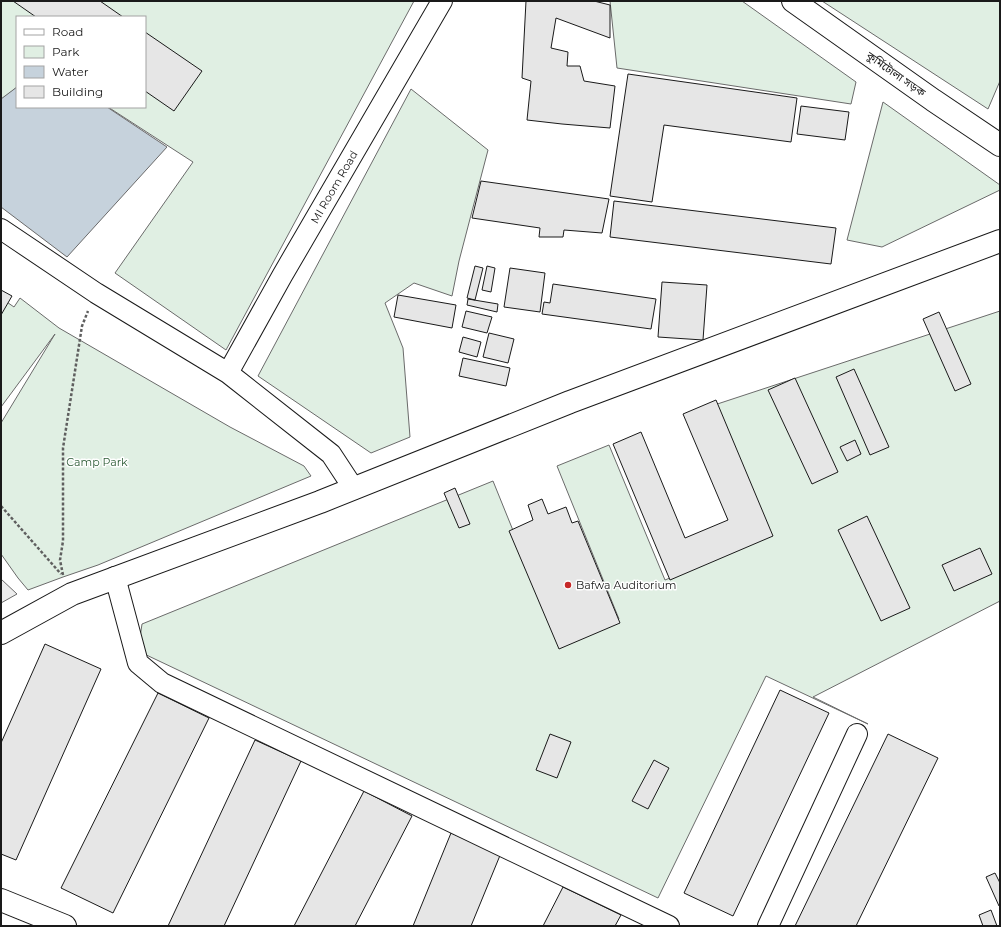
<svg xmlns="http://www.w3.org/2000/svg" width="1001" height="927" viewBox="0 0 1001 927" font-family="Montserrat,'Noto Sans Bengali',sans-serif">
  <rect width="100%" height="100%" fill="#fff"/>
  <!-- green -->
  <path fill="#e0efe3" stroke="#6a6a6a" d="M1,1H414L226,350L115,273L193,162L108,107H145V17H17V87L1,100Z
    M610,1H742L856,82L851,104L617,68Z
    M822,1H1000V81L988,109Z
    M411,89L488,150L459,261L452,296L414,283L385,303L403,348L410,437L371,453L258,376Z
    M883,102L1000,185V190L882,247L847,240Z
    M1,298L14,307L20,298L59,328L230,427L304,466L311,476L98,565L63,577L28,590L18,578L1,554V423L55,334L1,407Z
    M1000,311V601L813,697L868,724L766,676L658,898L138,651L142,624L493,481L559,644L619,619L557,466L609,445L665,580L738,550L693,412Z"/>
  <!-- parking -->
  <path fill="#ededed" stroke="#6a6a6a" d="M1,579L17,594L1,603Z"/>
  <!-- water -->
  <path fill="#c6d2dc" stroke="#6a6a6a" d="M17,87V107H107L167,147L67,257L1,207V99Z"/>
  <!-- building -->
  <path fill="#e6e6e6" stroke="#1a1a1a" d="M13,1H100L123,17H36Z
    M526,1H594L610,5V38L556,18L551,48L568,52L567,66H580L584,81L615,86L610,128L562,124L527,120L531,81L522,78Z
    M145,32L202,71L174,111L145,91Z
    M628,74L797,98L791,142L664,125L652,202L610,196Z
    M801,106L849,112L845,140L797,134Z
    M481,181L609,199L602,233L564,230L563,237H539L540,228L472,218Z
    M614,201L836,228L831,264L610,237Z
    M475,266L483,268L475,300L467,298Z
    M487,266L495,268L491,292L482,290Z
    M510,268L545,273L540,312L504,307Z
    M662,282L707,285L703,340L658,337Z
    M553,284L656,299L651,329L542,314L544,302L550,303Z
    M1,290L12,296L1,315Z
    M398,295L456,305L452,328L394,317Z
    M468,299L498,304L497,312L467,305Z
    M466,311L492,317L487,333L462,327Z
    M939,312L971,384L955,391L923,319Z
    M489,333L514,339L508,363L483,357Z
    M463,337L481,342L477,357L459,352Z
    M463,358L510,368L506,386L459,376Z
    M854,369L889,447L870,455L836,377Z
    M795,378L838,472L812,484L768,390Z
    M716,400L773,536L670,580L613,444L641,432L685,538L728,520L683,414Z
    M855,440L861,454L847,461L840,447Z
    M455,488L470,524L459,528L444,493Z
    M542,499L548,514L566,507L572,523L578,521L620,623L559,649L509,531L533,520L528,505Z
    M867,516L910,608L881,621L838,530Z
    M980,548L992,574L954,591L942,565Z
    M45,644L101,669L16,860L1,854V743Z
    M780,690L829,713L733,916L684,893Z
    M158,693L209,718L113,913L61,888Z
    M550,734L571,742L557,778L536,770Z
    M888,734L938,758L856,926H795Z
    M255,740L301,761L224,926H168Z
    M654,760L669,768L648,809L632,801Z
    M364,791L412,816L355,926H294Z
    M451,833L501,853L471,926H413Z
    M995,873L1000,883V905L999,906L986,877Z
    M563,887L621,915L615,926H543Z
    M991,910L997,926H983L979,915Z"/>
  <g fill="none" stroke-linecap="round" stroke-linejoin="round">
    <defs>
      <path id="street" d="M1,229L96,293L228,373L331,454L354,489
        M228,373L282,276L442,1
        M115,577L138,663L162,683L669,926
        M768,926L857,734"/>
      <path id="secondary" d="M793,1L933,100L1000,145
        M1,633L72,594L320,502L570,402L1000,241
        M1,900L65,926"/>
    </defs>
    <!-- street casing -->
    <use href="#street" stroke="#1a1a1a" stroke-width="22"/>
    <!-- secondary casing -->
    <use href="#secondary" stroke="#1a1a1a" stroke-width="24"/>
    <!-- path -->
    <path stroke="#5f5f5f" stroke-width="2.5" stroke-dasharray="3 2" stroke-linecap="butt" d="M1,506L61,574
      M63,575L60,560L63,541V448L82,326L88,311"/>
    <!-- street -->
    <use href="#street" stroke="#fff" stroke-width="20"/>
    <!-- secondary -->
    <use href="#secondary" stroke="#fff" stroke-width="22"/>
  </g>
  <!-- markers -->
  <circle fill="#c62828" stroke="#fff" stroke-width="1.5" cx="568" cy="585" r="4"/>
  <g text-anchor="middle" stroke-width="3" stroke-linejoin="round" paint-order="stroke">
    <!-- street labels -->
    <g font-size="11" fill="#1a1a1a" stroke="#fff">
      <text transform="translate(896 74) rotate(35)" y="4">কুর্মিটোলা সড়ক</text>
      <text transform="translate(334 187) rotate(-60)" y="4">MI Room Road</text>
    </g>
    <!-- park labels -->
    <g font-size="11" fill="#2b5a34" stroke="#fff">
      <text x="97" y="466">Camp Park</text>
    </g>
    <!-- poi labels -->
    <g font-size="11" fill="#1a1a1a" stroke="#fff" text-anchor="start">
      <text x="576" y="589">Bafwa Auditorium</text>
    </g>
  </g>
  <!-- border -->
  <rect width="1001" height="927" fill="none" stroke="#1a1a1a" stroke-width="4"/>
  <!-- legend -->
  <rect x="16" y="16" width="130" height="92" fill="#ffffff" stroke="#a3a3a3"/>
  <rect x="24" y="29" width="20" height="6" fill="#ffffff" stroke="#a3a3a3"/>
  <text x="52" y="36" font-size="12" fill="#1a1a1a">Road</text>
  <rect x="24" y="46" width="20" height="12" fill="#e0efe3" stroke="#a3a3a3"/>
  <text x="52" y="56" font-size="12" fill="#1a1a1a">Park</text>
  <rect x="24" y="66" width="20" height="12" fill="#c6d2dc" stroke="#a3a3a3"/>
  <text x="52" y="76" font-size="12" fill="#1a1a1a">Water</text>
  <rect x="24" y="86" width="20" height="12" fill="#e6e6e6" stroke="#a3a3a3"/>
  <text x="52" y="96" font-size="12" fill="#1a1a1a">Building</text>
</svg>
